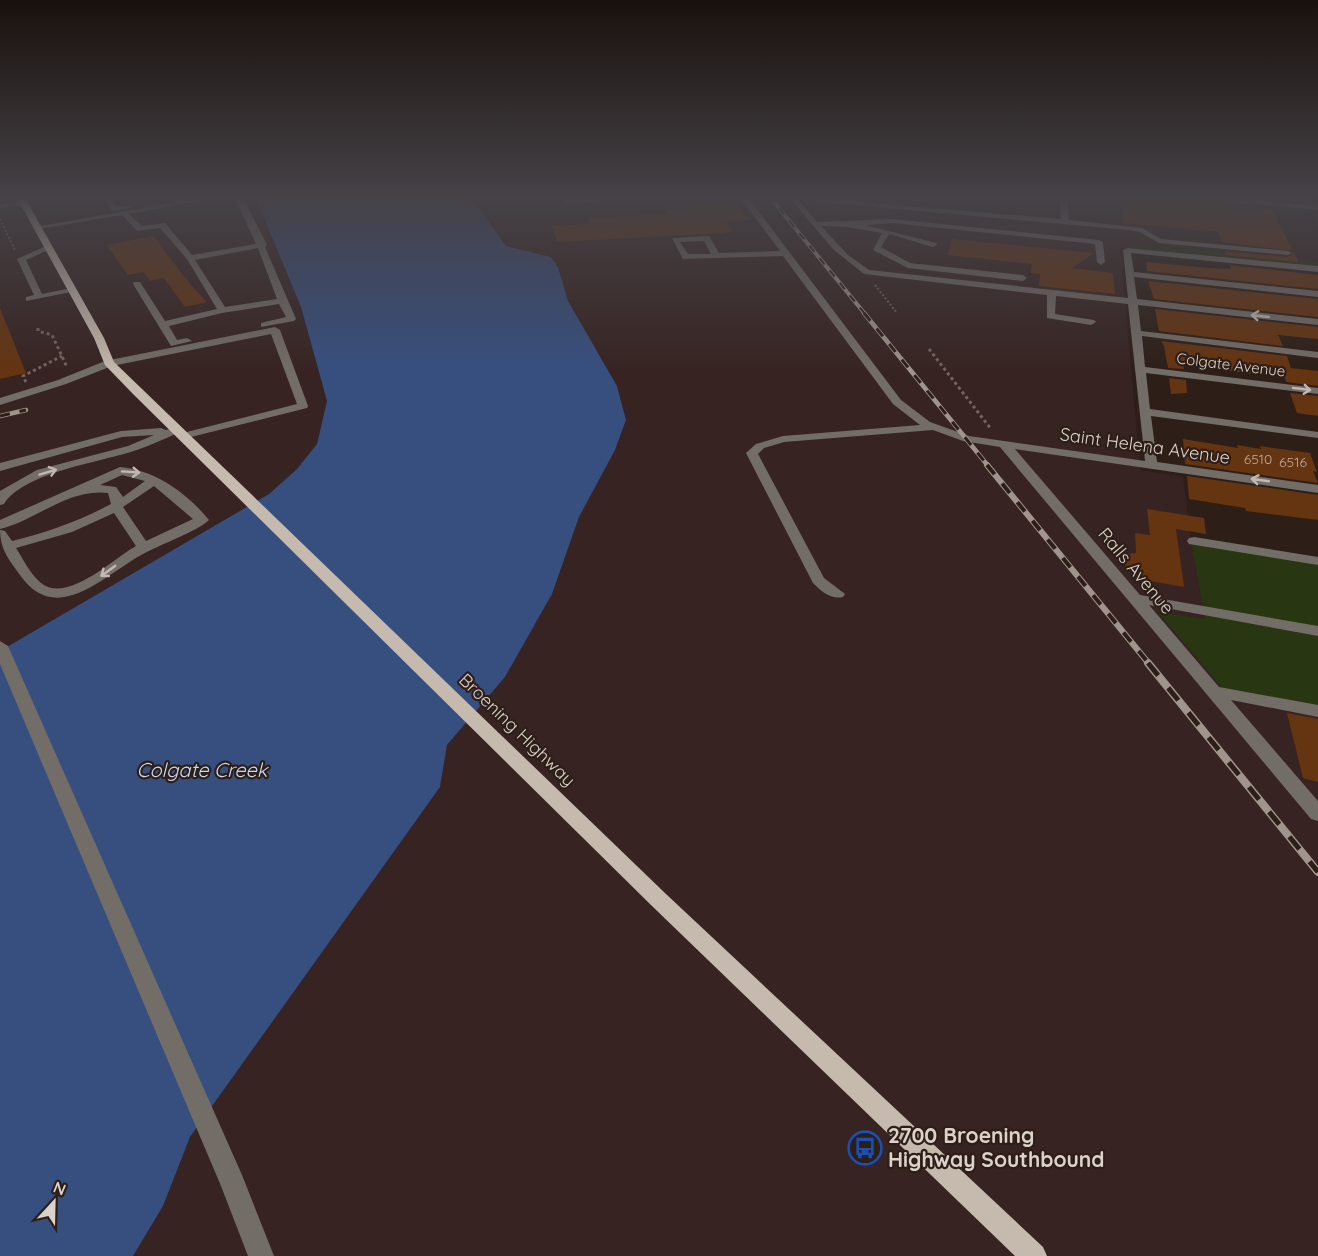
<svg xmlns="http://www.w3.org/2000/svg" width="1318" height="1256" viewBox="0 0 1318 1256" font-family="Quicksand,sans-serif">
  <rect width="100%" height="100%" fill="#2d1f17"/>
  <!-- industrial -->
  <path fill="#372422" d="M0,196H255L301,307L327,401L317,444L297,469L269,494L0,651Z
    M465,196H1215L1318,209V266L1120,247L1140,470L1183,477L1191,542L1205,619L1157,612L1318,708V1256H133L163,1206L190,1137L440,787L447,745L505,677L552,594L579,517L615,450L626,420L617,386L568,301L558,267L538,253L506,246L501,242L481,211Z"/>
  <!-- green -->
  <path fill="#283612" d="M1195,196H1318V222L1308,206Z
    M1129,244L1318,262V266L1130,247Z
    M1191,542L1318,564V708L1225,691L1157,611L1205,619Z"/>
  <!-- water -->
  <path fill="#374f7f" d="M255,196H465L481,211L506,246L551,257L558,267L568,301L617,386L626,420L615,450L579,517L552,594L505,677L447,745L440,787L190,1137L163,1206L133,1256H0V651L269,494L297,469L317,444L327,401L301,307Z"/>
  <!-- building -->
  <path fill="#653411" d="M1120,196L1272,209L1293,251L1222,242L1218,232L1124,223Z
    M735,202L749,220L726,221L733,231L724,233L557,242L552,226L591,224L589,218L667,214L663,206Z
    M153,236L190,284L207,302L185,307L164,278L150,281L143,272L128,275L107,245Z
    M952,239L1094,253L1072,268L1113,273L1115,294L1039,286L1040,274L1031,273L1032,264L947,255Z
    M1225,251L1288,257L1294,253L1299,262L1226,255Z
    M1146,262L1209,268L1231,269L1230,265L1318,275V289L1147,271Z
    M1148,281L1318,299V317L1154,299Z
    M0,308L26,373L0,379Z
    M1155,309L1318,327V339L1278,335L1283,346L1159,331Z
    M1161,341L1287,356L1291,368L1318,371V386L1286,382L1284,375L1251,371V374L1183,363L1184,369L1168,368L1164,346Z
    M1169,378L1186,380L1187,393L1171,394Z
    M1290,393L1318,396V416L1297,413Z
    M1183,439L1238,448L1237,445L1261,449L1260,446L1310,453L1317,472L1313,471L1318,483L1185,464Z
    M1187,476L1318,495V520L1246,511L1245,508L1189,499Z
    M1147,509L1204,518L1206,534L1176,529L1184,587L1138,579L1117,555L1136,553L1135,533L1150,535Z
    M1287,713L1318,719V782L1303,778Z"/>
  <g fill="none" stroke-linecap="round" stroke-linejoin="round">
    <!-- path-far1 -->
    <path stroke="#71655e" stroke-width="2" stroke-dasharray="2 2" stroke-linecap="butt" d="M0,219L15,250
      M875,285L897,313"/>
    <!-- path -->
    <path stroke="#71655e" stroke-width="3" stroke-dasharray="3 3" stroke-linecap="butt" d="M38,328V331L52,335L67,367
      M929,349L991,429
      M26,382L23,376L62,356"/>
    <!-- minor -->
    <path fill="#736d67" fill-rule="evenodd" d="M102,196H110L117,207L129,205L133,207L112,211Z
      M211,196H227L129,214L142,226L165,223L192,255L256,244L234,196H242L267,245L265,247L296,319L294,321L261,327V323L286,317L279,304L222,313L169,326L177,340L187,338L192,341L171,346L133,284L134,282H140L165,321L217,309L187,259L160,228L137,231L122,215L39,229L35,227ZM258,248L277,299L225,307L195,260Z
      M628,196H675L671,198L567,203L563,201L567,199Z
      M739,196H747L901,400L930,422L969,436L1145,461L1128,304L1056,296L1055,314L1094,320L1096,322L1091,325L1047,318V295L864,274L833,249L788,196L1061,219L1059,196H1067L1069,220L1142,228L1161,239L1288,251L1292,253L1288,255L1159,243L1140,232L1129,230L799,200L817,222L892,219L1099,240L1103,242L1105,262L1101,265L1097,262L1095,244L892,223L865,225L936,243L937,245L933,247L889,234L881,247L910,263L1023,275L1027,278L1023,281L908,268L873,250L882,233L847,227L821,226L848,255L869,270L1128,298L1123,250L1127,248L1318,266V272L1131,253L1134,272L1318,291V297L1134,277L1137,299L1318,319V325L1138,305L1141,331L1318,352V358L1142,336L1145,367L1318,388V394L1146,373L1150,409L1318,432V438L1151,416L1157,462L1318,485V493L1015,449L1140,595L1318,626V636L1149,605L1219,687L1318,705V717L1231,700L1318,801V821L1311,819L1000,447L963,441L933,430L784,442L764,448L758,454L824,578L845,594L843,597C831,600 821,591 813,583L746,453L756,444L783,436L920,425L893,404L783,256L683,259L672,238L709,236L719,253L780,251ZM704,241L711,254H688L680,242Z
      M1170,196H1199L1318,206V210Z
      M26,201V205L0,208V204Z
      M46,246L53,248L26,260L42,294L72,288L76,291L26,301V297L34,295L17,259Z
      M275,327L280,330L308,406L307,408L183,439L177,436L179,434L297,404L271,334L112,366L66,384L0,405V398L58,380L105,361Z
      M176,427L182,430L180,432C166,438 151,445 137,450C102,462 24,472 4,504L0,505V491L37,470L128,446L154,435L122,437L0,471V463L121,431L161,428L166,430Z
      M120,467C155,470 187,493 209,520C198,531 159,545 143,554C105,574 57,628 20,575C9,560 0,549 0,530L5,531L12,541C46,533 79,521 111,504L108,493C68,488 37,520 0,529V520ZM122,475L145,481L123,497L116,487L100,485ZM154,486L193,519L146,541L123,507ZM114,513L136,546C113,559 67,604 41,583C30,574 23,559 16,548L72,532Z
      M1194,537L1318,557V565L1189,544L1187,541L1189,538Z
      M0,641L8,646L242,1175L274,1256H248L221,1186L0,664Z"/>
    <!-- major -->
    <path fill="#c6b9ad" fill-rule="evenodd" d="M16,196H24L104,338L114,362L666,894L1043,1247L1047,1256H1015L652,906L133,394L105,365L94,338Z"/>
    <defs>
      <path id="rail-far3" d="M769,196L865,314"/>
      <path id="rail-far2" d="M864,313L989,467
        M0,416L26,410"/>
      <path id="rail-far1" d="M987,465L1150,665"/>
      <path id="rail" d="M1148,663L1318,872"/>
    </defs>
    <!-- rail-far3 casing -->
    <use href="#rail-far3" stroke="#a0948d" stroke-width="4"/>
    <!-- rail-far2 casing -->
    <use href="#rail-far2" stroke="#a0948d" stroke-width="4.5"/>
    <!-- rail-far1 casing -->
    <use href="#rail-far1" stroke="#a0948d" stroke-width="6"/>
    <!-- rail casing -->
    <use href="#rail" stroke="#a0948d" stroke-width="8"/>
    <!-- rail-far3 -->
    <use href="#rail-far3" stroke="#2d1f17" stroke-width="2" stroke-dasharray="8" stroke-linecap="butt"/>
    <!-- rail-far2 -->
    <use href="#rail-far2" stroke="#2d1f17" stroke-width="3" stroke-dasharray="10" stroke-linecap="butt"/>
    <!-- rail-far1 -->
    <use href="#rail-far1" stroke="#2d1f17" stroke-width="4" stroke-dasharray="12" stroke-linecap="butt"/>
    <!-- rail -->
    <use href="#rail" stroke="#2d1f17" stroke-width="5" stroke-dasharray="16" stroke-linecap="butt"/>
  </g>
  <!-- one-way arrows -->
  <defs><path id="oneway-shaft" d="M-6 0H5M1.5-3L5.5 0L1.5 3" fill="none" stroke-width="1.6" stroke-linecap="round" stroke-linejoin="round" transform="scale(1.5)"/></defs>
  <g stroke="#c2b9b3">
    <use href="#oneway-shaft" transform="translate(1260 316) rotate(-174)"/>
    <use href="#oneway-shaft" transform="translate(1302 389) rotate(7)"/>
    <use href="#oneway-shaft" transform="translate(48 472) rotate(-17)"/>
    <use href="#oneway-shaft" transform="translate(131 472) rotate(4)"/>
    <use href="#oneway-shaft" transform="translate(1260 480) rotate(-172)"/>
    <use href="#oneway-shaft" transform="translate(108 571) rotate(144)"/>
  </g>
  <!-- sky -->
  <linearGradient id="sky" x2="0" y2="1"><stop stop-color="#19110d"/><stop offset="0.53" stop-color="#464247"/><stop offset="1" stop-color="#464247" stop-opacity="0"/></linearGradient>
  <rect width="1318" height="372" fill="url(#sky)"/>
  <!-- icons -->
  <defs>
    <symbol id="bus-ring" viewBox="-11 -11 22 22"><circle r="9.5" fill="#2d1f17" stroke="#1a4fb4" stroke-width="1.5"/><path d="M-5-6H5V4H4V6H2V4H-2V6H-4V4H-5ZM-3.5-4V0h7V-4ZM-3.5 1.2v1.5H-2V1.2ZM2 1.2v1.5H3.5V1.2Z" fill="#1a4fb4"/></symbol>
  </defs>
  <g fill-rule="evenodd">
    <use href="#bus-ring" x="846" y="1129" width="38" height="38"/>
  </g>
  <g text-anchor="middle" stroke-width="4.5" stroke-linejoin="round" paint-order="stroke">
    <!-- far-number labels -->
    <g font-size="14" fill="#beaa9d">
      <text x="1258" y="464">6510</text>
      <text x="1293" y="467">6516</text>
    </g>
    <!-- far-street labels -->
    <g font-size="15" fill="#dcd2cc" stroke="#2d1f17">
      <text transform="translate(1231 365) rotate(7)" y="5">Colgate Avenue</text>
    </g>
    <!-- street labels -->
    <g font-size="18" fill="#dcd2cc" stroke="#2d1f17">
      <text transform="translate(1145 446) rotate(8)" y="6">Saint Helena Avenue</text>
      <text transform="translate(1136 571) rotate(50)" y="6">Ralls Avenue</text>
      <text transform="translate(517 730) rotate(44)" y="6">Broening Highway</text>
    </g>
    <!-- water labels -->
    <g font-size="20" font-style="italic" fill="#c8d8f6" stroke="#2d1f17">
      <text x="202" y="777">Colgate Creek</text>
    </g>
    <!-- near-poi labels -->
    <g font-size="21" font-weight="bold" fill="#dcd2cc" stroke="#2d1f17" text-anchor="start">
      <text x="888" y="1143">2700 Broening<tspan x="888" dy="24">Highway Southbound</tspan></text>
    </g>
  </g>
  <!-- north arrow -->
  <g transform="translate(54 1202) rotate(22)" stroke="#2d1f17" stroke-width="4.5" paint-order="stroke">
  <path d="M0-4.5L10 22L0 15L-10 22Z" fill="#dcd2cc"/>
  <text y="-9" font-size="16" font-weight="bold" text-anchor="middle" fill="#dcd2cc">N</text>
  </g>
</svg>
